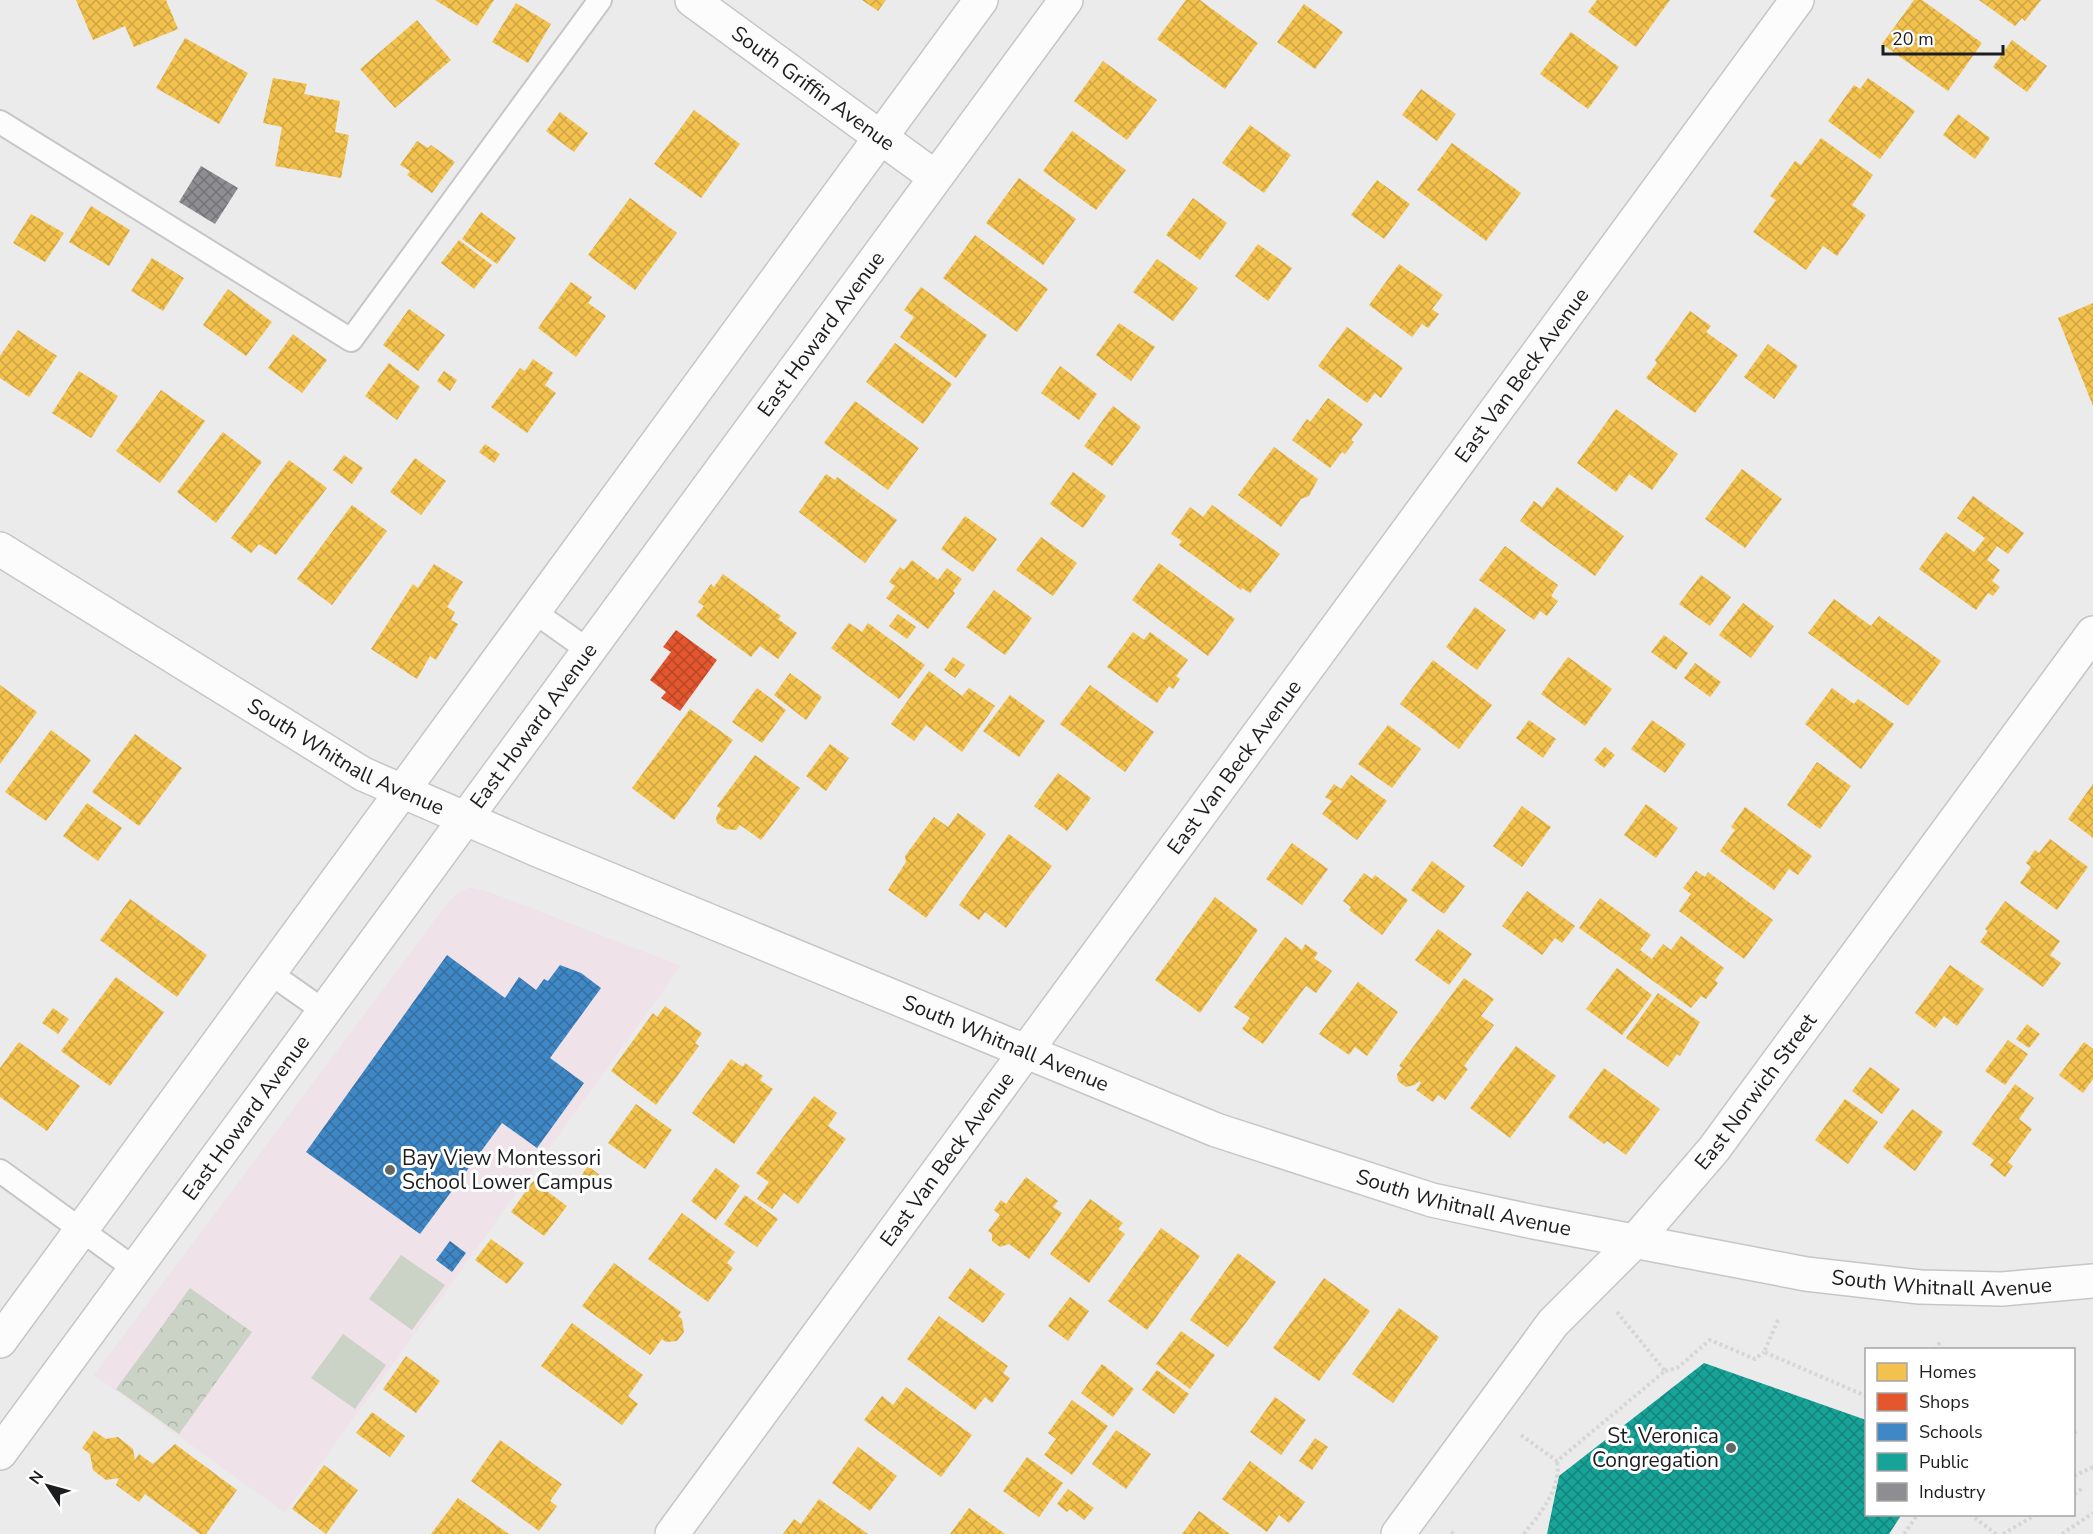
<svg xmlns="http://www.w3.org/2000/svg" width="2093" height="1534" viewBox="0 0 2093 1534" font-family="'Nunito Sans',sans-serif">
  <defs>
    <pattern id="park-crowns" width="20" height="18" patternUnits="userSpaceOnUse" patternTransform="scale(1.5)"><rect width="20" height="18" fill="#cbd2c6"/><path d="M2 6a3 3 0 1 1 6 0M12 15a3 3 0 1 1 6 0" fill="none" stroke="#aeb4aa"/></pattern>
    <pattern id="homes-cross-hatch" width="8" height="8" patternUnits="userSpaceOnUse" patternTransform="scale(1.5)"><rect width="8" height="8" fill="#f2c14e"/><path d="M0 0l8 8M0 8l8-8" fill="none" stroke="#cfa544"/></pattern>
    <pattern id="shops-cross-hatch" width="8" height="8" patternUnits="userSpaceOnUse" patternTransform="scale(1.5)"><rect width="8" height="8" fill="#e4572e"/><path d="M0 0l8 8M0 8l8-8" fill="none" stroke="#b84727"/></pattern>
    <pattern id="schools-cross-hatch" width="8" height="8" patternUnits="userSpaceOnUse" patternTransform="scale(1.5)"><rect width="8" height="8" fill="#3f88c5"/><path d="M0 0l8 8M0 8l8-8" fill="none" stroke="#346f9f"/></pattern>
    <pattern id="public-cross-hatch" width="8" height="8" patternUnits="userSpaceOnUse" patternTransform="scale(1.5)"><rect width="8" height="8" fill="#17a398"/><path d="M0 0l8 8M0 8l8-8" fill="none" stroke="#14847b"/></pattern>
    <pattern id="industry-cross-hatch" width="8" height="8" patternUnits="userSpaceOnUse" patternTransform="scale(1.5)"><rect width="8" height="8" fill="#8d8d92"/><path d="M0 0l8 8M0 8l8-8" fill="none" stroke="#727377"/></pattern>
  </defs>
  <rect width="100%" height="100%" fill="#ebebec"/>
  <!-- education -->
  <path fill="#efe2e8" d="M470,887L492,893L681,966L285,1513L94,1375L445,906L455,895Z"/>
  <!-- park -->
  <path fill="url(#park-crowns)" d="M190,1288L252,1332L179,1434L116,1389Z"/>
  <!-- garden -->
  <path fill="#cbd2c6" d="M401,1255L445,1285L412,1330L369,1299Z
    M343,1334L386,1365L355,1409L311,1378Z"/>
  <!-- homes -->
  <path fill="url(#homes-cross-hatch)" d="M76,0H166L178,29L134,47L125,26L93,40Z
    M435,0H494L477,26Z
    M862,0H886L878,11Z
    M1186,0H1200L1258,43L1225,89L1157,39Z
    M1597,0H1670L1636,47L1588,12Z
    M1914,0H1922L1982,43L1948,91L1882,44Z
    M1979,0H2041L2025,21L2022,18L2015,26Z
    M516,3L551,24L528,63L492,42Z
    M1304,4L1343,32L1315,69L1277,42Z
    M417,20L451,60L395,108L360,69Z
    M1571,32L1619,67L1588,109L1540,74Z
    M185,38L248,73L219,124L156,88Z
    M2012,40L2047,66L2027,92L1993,67Z
    M1103,61L1157,100L1127,140L1074,101Z
    M273,78L307,84L304,94L340,101L335,132L349,135L341,178L275,166L282,127L263,123Z
    M1868,78L1915,111L1880,159L1828,121L1854,85L1860,89Z
    M1421,89L1456,114L1437,141L1402,115Z
    M694,110L740,144L701,198L654,164Z
    M560,112L588,133L574,152L546,131Z
    M1958,114L1990,138L1975,159L1943,135Z
    M1250,125L1291,155L1264,193L1222,163Z
    M1072,131L1126,170L1096,210L1043,171Z
    M1821,138L1873,175L1852,205L1866,215L1837,256L1823,246L1806,270L1753,232L1776,200L1770,196L1795,161L1801,165Z
    M417,141L428,148L431,145L455,162L432,193L407,175L410,171L400,165Z
    M1452,143L1521,193L1486,241L1417,190Z
    M1019,178L1076,219L1043,265L986,223Z
    M1377,180L1410,204L1384,239L1351,215Z
    M630,198L677,233L635,290L588,255Z
    M1193,198L1227,223L1200,260L1166,235Z
    M91,206L130,230L109,266L69,242Z
    M481,212L516,238L497,264L462,239Z
    M31,214L64,233L45,262L13,243Z
    M975,235L1048,289L1017,332L943,278Z
    M459,240L492,265L474,289L441,263Z
    M1258,244L1292,268L1268,301L1235,276Z
    M152,258L184,278L163,311L131,291Z
    M1157,259L1198,288L1173,321L1133,292Z
    M1399,264L1443,295L1432,309L1439,314L1428,328L1422,324L1412,337L1369,305Z
    M571,282L592,297L588,303L606,316L576,357L538,328Z
    M921,287L987,335L956,378L900,337L914,317L904,310Z
    M228,289L272,322L246,356L203,325Z
    M2093,303V406L2058,318Z
    M409,309L445,335L418,371L383,345Z
    M1690,311L1711,326L1706,332L1738,355L1695,413L1646,378L1657,363L1655,360Z
    M1119,323L1155,347L1131,381L1096,355Z
    M1347,327L1403,368L1381,398L1375,393L1367,403L1318,366Z
    M18,330L57,356L29,397L0,378V356Z
    M293,334L327,360L302,393L268,368Z
    M895,343L952,384L923,424L866,382Z
    M1768,344L1798,366L1774,399L1744,377Z
    M533,359L553,373L545,385L556,393L527,433L491,407L520,368L525,371Z
    M389,363L420,387L397,420L365,396Z
    M1060,366L1097,394L1079,420L1041,393Z
    M79,371L118,396L91,438L52,413Z
    M444,371L457,380L450,391L437,381Z
    M161,390L205,421L160,483L116,451Z
    M1328,398L1363,424L1351,440L1354,442L1345,454L1342,452L1330,468L1292,440L1307,419L1310,422Z
    M855,401L919,448L888,490L824,443Z
    M1113,406L1141,427L1112,466L1084,446Z
    M1616,409L1678,454L1652,490L1629,474L1616,492L1577,463Z
    M223,432L262,462L216,523L177,492Z
    M485,444L500,454L494,463L479,452Z
    M1274,447L1318,479L1309,496L1301,499L1281,527L1238,495Z
    M344,455L363,468L352,484L333,470Z
    M415,458L446,481L421,515L390,492Z
    M289,460L327,488L276,555L259,544L251,553L231,538Z
    M1742,469L1782,499L1745,548L1705,519Z
    M1073,472L1106,496L1083,528L1050,504Z
    M826,474L835,480L837,477L897,520L865,563L799,512Z
    M1557,487L1624,536L1595,576L1520,521L1534,501L1542,507Z
    M1973,496L2024,533L2008,554L1997,546L1987,560L2000,570L1992,581L2000,587L1993,596L1988,593L1976,610L1919,569L1946,532L1974,552L1985,538L1957,518Z
    M352,505L387,531L332,605L297,579Z
    M1212,505L1280,554L1250,593L1242,588L1241,590L1179,545L1182,541L1171,534L1190,507L1203,517Z
    M965,516L997,539L973,572L941,549Z
    M1041,537L1077,563L1053,596L1016,570Z
    M1505,546L1558,585L1551,596L1558,601L1547,616L1540,611L1534,620L1479,580Z
    M912,560L938,580L947,568L962,579L953,591L955,593L928,629L886,598L895,586L889,582L900,567L904,570Z
    M1159,563L1235,619L1208,656L1132,600Z
    M434,564L463,582L447,607L455,612L451,620L458,624L436,660L430,656L417,679L371,649L413,584L418,588Z
    M723,574L781,616L778,619L797,633L778,659L760,646L751,657L696,616L704,606L698,602L711,584L714,587Z
    M1701,575L1731,597L1710,626L1679,604Z
    M994,590L1032,618L1005,655L966,627Z
    M1834,599L1871,626L1879,616L1941,661L1908,706L1808,633Z
    M1743,603L1774,626L1751,658L1719,635Z
    M1475,607L1506,630L1477,670L1446,647Z
    M898,614L916,627L907,639L889,626Z
    M849,623L862,632L868,623L925,665L899,699L831,648Z
    M1133,632L1144,640L1150,632L1188,660L1176,676L1180,679L1173,689L1169,686L1157,703L1107,667Z
    M1664,635L1688,653L1676,670L1651,652Z
    M953,657L965,665L955,678L944,670Z
    M1568,657L1612,689L1585,726L1541,694Z
    M1433,660L1492,705L1459,749L1400,704Z
    M1695,663L1721,682L1710,697L1684,678Z
    M929,671L962,696L969,688L995,706L962,752L926,725L914,741L891,724Z
    M790,673L822,697L806,720L774,695Z
    M0,685L37,712L0,764Z
    M1090,685L1154,732L1125,772L1060,724Z
    M757,688L786,710L762,743L732,722Z
    M1832,688L1854,704L1858,699L1894,724L1861,769L1805,724Z
    M1010,695L1045,721L1019,757L983,731Z
    M690,709L733,740L674,820L632,788Z
    M1529,720L1556,739L1543,758L1516,738Z
    M1652,720L1686,744L1665,773L1631,749Z
    M1388,725L1421,749L1392,788L1358,764Z
    M51,730L91,760L46,821L5,792Z
    M135,734L182,768L139,826L92,792Z
    M830,744L849,758L826,791L806,776Z
    M1605,747L1615,755L1604,768L1594,760Z
    M755,755L800,788L761,840L740,825L736,830L726,829L717,823L716,817L721,809L717,806Z
    M1817,762L1851,786L1820,829L1787,805Z
    M1058,773L1091,798L1067,831L1034,806Z
    M1351,775L1387,801L1357,840L1322,814L1332,801L1325,797L1334,784L1341,789Z
    M2093,784V838L2068,819Z
    M87,803L122,828L98,861L63,836Z
    M1646,804L1678,828L1656,858L1624,835Z
    M1522,806L1551,827L1522,867L1493,846Z
    M1745,807L1812,856L1798,875L1789,869L1774,890L1720,851L1735,830L1731,827Z
    M958,813L986,834L926,918L888,890L906,862L905,856L934,817L948,827Z
    M1009,834L1052,866L1006,928L985,912L979,920L959,905Z
    M2050,839L2088,867L2057,910L2020,883L2031,867L2026,863L2035,850L2039,853Z
    M1292,843L1328,869L1302,905L1266,879Z
    M1432,861L1465,886L1444,914L1411,890Z
    M1696,871L1705,877L1708,872L1773,920L1744,959L1679,911L1691,894L1683,888Z
    M1364,873L1372,879L1375,875L1408,900L1382,935L1349,910L1351,907L1343,901Z
    M1527,891L1575,926L1562,943L1555,938L1542,955L1502,926Z
    M1215,897L1258,930L1200,1013L1155,980Z
    M1600,898L1651,935L1640,950L1652,959L1663,944L1671,950L1681,936L1724,968L1715,980L1718,983L1706,999L1701,996L1691,1008L1579,928Z
    M130,899L207,955L177,997L100,940Z
    M2005,901L2060,941L2050,955L2061,963L2043,987L1980,942L1988,931L1985,929Z
    M1438,929L1472,954L1449,985L1415,960Z
    M1285,937L1302,950L1305,944L1318,953L1314,958L1332,971L1316,993L1306,986L1263,1044L1242,1029L1250,1018L1234,1007Z
    M1950,965L1984,989L1957,1026L1944,1016L1935,1028L1915,1013Z
    M1617,968L1652,995L1622,1035L1586,1009Z
    M116,977L164,1012L110,1086L61,1051Z
    M1464,978L1494,999L1481,1016L1494,1025L1464,1066L1468,1069L1445,1100L1438,1095L1433,1102L1416,1090L1421,1083L1419,1081L1415,1085L1406,1087L1398,1081L1397,1074L1402,1068L1399,1066Z
    M1358,982L1398,1012L1367,1056L1355,1047L1349,1055L1319,1034Z
    M1658,993L1700,1022L1680,1056L1677,1054L1668,1067L1626,1038Z
    M665,1006L702,1033L695,1043L699,1046L656,1105L611,1071L653,1013L657,1017Z
    M53,1008L69,1019L58,1034L42,1023Z
    M2027,1024L2040,1034L2029,1048L2016,1039Z
    M2008,1040L2028,1054L2005,1085L1985,1071Z
    M19,1042L80,1086L47,1131L0,1097V1068Z
    M2084,1042L2093,1049V1079L2083,1093L2059,1075Z
    M1516,1046L1556,1076L1510,1138L1470,1108Z
    M731,1059L743,1067L745,1063L763,1076L760,1080L773,1089L734,1144L692,1113Z
    M1870,1067L1900,1089L1882,1114L1852,1091Z
    M1604,1068L1660,1109L1626,1155L1607,1141L1604,1144L1568,1117Z
    M2015,1084L2034,1098L2019,1119L2032,1129L2008,1162L2013,1166L2005,1177L1990,1165L1994,1160L1972,1144Z
    M814,1096L837,1113L828,1126L846,1139L798,1204L784,1193L772,1209L757,1199L769,1182L756,1173Z
    M1845,1099L1878,1122L1848,1164L1815,1140Z
    M636,1104L672,1130L645,1169L608,1143Z
    M1912,1109L1943,1132L1915,1171L1883,1147Z
    M588,1166L601,1176L592,1190L578,1180Z
    M716,1168L740,1186L716,1220L691,1201Z
    M1026,1177L1058,1201L1053,1207L1062,1213L1029,1259L1009,1244L1000,1247L992,1241V1234L988,1231L1000,1215L994,1210L1001,1200L1006,1204Z
    M533,1181L567,1206L544,1236L511,1212Z
    M745,1195L778,1219L757,1247L724,1224Z
    M1090,1199L1123,1223L1118,1229L1125,1234L1089,1283L1050,1254Z
    M682,1213L735,1252L727,1263L733,1268L708,1302L648,1259Z
    M1161,1228L1200,1256L1147,1330L1108,1301Z
    M491,1239L524,1263L507,1284L475,1260Z
    M1238,1253L1276,1282L1228,1347L1190,1320Z
    M614,1263L681,1312L678,1316L682,1319L684,1332L677,1341L666,1342L662,1339L650,1355L582,1306Z
    M970,1268L1005,1294L983,1323L948,1298Z
    M1324,1278L1370,1311L1319,1381L1273,1348Z
    M1070,1297L1089,1311L1068,1341L1048,1326Z
    M1399,1308L1439,1337L1393,1403L1352,1374Z
    M939,1316L1008,1366L1003,1373L1010,1378L992,1403L985,1397L975,1410L907,1359Z
    M572,1323L643,1375L628,1396L638,1404L622,1425L541,1366Z
    M1181,1331L1215,1355L1190,1389L1156,1364Z
    M406,1356L440,1381L416,1413L383,1389Z
    M1102,1364L1134,1389L1113,1417L1081,1393Z
    M1157,1370L1189,1394L1174,1414L1142,1390Z
    M906,1387L972,1435L941,1477L864,1420L882,1396L893,1405Z
    M1275,1397L1306,1420L1281,1455L1250,1432Z
    M1072,1400L1108,1426L1072,1475L1044,1455L1056,1439L1048,1433Z
    M372,1412L405,1436L390,1457L356,1433Z
    M1116,1430L1151,1454L1126,1489L1092,1464Z
    M94,1431L106,1439L118,1437L133,1449L135,1460L139,1454L153,1464L175,1444L237,1490L206,1534H200L145,1494L139,1502L116,1485L119,1478L106,1480L93,1470L90,1454L82,1448Z
    M1315,1438L1328,1447L1312,1470L1299,1461Z
    M500,1440L562,1484L550,1501L557,1506L539,1531L471,1481Z
    M858,1447L897,1476L870,1511L832,1483Z
    M1027,1457L1063,1483L1039,1517L1003,1491Z
    M1250,1461L1305,1502L1289,1523L1279,1515L1267,1532L1222,1499Z
    M324,1465L358,1490L326,1534L292,1509Z
    M1068,1489L1094,1508L1084,1520L1070,1509L1067,1512L1057,1504Z
    M458,1498L509,1534H431Z
    M819,1499L868,1534H783L794,1519L801,1524Z
    M969,1508L1005,1534H950Z
    M1199,1511L1230,1534H1182Z"/>
  <!-- shops -->
  <path fill="url(#shops-cross-hatch)" d="M676,630L717,660L680,711L661,698L666,692L650,680L671,652L663,647Z"/>
  <!-- schools -->
  <path fill="url(#schools-cross-hatch)" d="M447,955L505,998L519,977L536,990L544,979L548,981L560,965L581,973L601,988L550,1058L584,1083L537,1148L502,1123L420,1234L306,1152Z
    M450,1241L466,1253L452,1272L436,1260Z"/>
  <!-- public -->
  <path fill="url(#public-cross-hatch)" d="M1704,1363L1866,1420V1514H1902L1889,1534H1547L1559,1476Z"/>
  <!-- industry -->
  <path fill="url(#industry-cross-hatch)" d="M201,166L238,188L215,224L179,202Z"/>
  <g fill="none" stroke-linecap="round" stroke-linejoin="round">
    <defs>
      <path id="service" d="M0,122L351,340L600,0
        M533,611L588,650
        M270,973L324,1011
        M0,1171L135,1269"/>
      <g id="minor">
        <path id="s1" d="M692,0L935,177"/>
        <path id="s2" d="M672,1534L1797,0"/>
        <path id="s3" d="M1398,1534L1553,1323L1635,1241L1714,1149L2093,633"/>
      </g>
      <g id="tertiary">
        <path id="s4" d="M0,549L363,774L533,848L1216,1130L1432,1200L1534,1222L1806,1274L1920,1287L2002,1289L2093,1281"/>
      </g>
      <g id="secondary">
        <path d="M0,1341L981,0"/>
        <path id="s5" d="M0,1453L1066,0"/>
      </g>
    </defs>
    <!-- service casing -->
    <use href="#service" stroke="#c6c6c7" stroke-width="26"/>
    <!-- minor casing -->
    <use href="#minor" stroke="#c6c6c7" stroke-width="36"/>
    <!-- tertiary casing -->
    <use href="#tertiary" stroke="#c6c6c7" stroke-width="36"/>
    <!-- secondary casing -->
    <use href="#secondary" stroke="#c6c6c7" stroke-width="36"/>
    <!-- path -->
    <path stroke="#d5d6d6" stroke-width="4" stroke-dasharray="3 3" stroke-linecap="butt" d="M1778,1320L1764,1352L1866,1396
      M1935,1350L1941,1340
      M1665,1371L1677,1368L1710,1340L1755,1359L1764,1352
      M2074,1433L2078,1430
      M1521,1435L1557,1461L1665,1371L1617,1312
      M2074,1476L2093,1467
      M2074,1494L2083,1488
      M1970,1514L1996,1534
      M1451,1532L1453,1534
      M1524,1534C1540,1513 1562,1489 1557,1461
      M1904,1534L1918,1514
      M2003,1534L2037,1514
      M2062,1534L2093,1513"/>
    <!-- service -->
    <use href="#service" stroke="#fcfcfc" stroke-width="22"/>
    <!-- minor -->
    <use href="#minor" stroke="#fcfcfc" stroke-width="33"/>
    <!-- tertiary -->
    <use href="#tertiary" stroke="#fcfcfc" stroke-width="33"/>
    <!-- secondary -->
    <use href="#secondary" stroke="#fcfcfc" stroke-width="33"/>
  </g>
  <!-- markers -->
  <g fill="#646566" stroke="#fff" stroke-width="2">
    <circle cx="390" cy="1170" r="6"/>
    <circle cx="1731" cy="1448" r="6"/>
  </g>
  <g text-anchor="middle" stroke-width="6" stroke-linejoin="round" paint-order="stroke">
    <!-- street labels -->
    <g font-size="21" fill="#1c1d1e" stroke="#fff">
      <text dy="7" stroke="none"><textPath href="#s1" startOffset="150">South Griffin Avenue</textPath></text>
      <text dy="7" stroke="none"><textPath href="#s5" startOffset="1388">East Howard Avenue</textPath></text>
      <text dy="7" stroke="none"><textPath href="#s2" startOffset="1437">East Van Beck Avenue</textPath></text>
      <text dy="7" stroke="none"><textPath href="#s5" startOffset="902">East Howard Avenue</textPath></text>
      <text dy="7" stroke="none"><textPath href="#s4" startOffset="404">South Whitnall Avenue</textPath></text>
      <text dy="7" stroke="none"><textPath href="#s2" startOffset="951">East Van Beck Avenue</textPath></text>
      <text dy="7" stroke="none"><textPath href="#s4" startOffset="1124">South Whitnall Avenue</textPath></text>
      <text dy="7" stroke="none"><textPath href="#s3" startOffset="570">East Norwich Street</textPath></text>
      <text dy="7" stroke="none"><textPath href="#s5" startOffset="416">East Howard Avenue</textPath></text>
      <text dy="7" stroke="none"><textPath href="#s2" startOffset="465">East Van Beck Avenue</textPath></text>
      <text dy="7" stroke="none"><textPath href="#s4" startOffset="1610">South Whitnall Avenue</textPath></text>
      <text dy="7" stroke="none"><textPath href="#s4" startOffset="2096">South Whitnall Avenue</textPath></text>
    </g>
    <!-- poi labels -->
    <g font-size="21" fill="#1c1d1e" stroke="#fff" text-anchor="start">
      <text x="402" y="1165">Bay View Montessori<tspan x="402" dy="24">School Lower Campus</tspan></text>
      <text x="1719" y="1443" text-anchor="end">St. Veronica<tspan x="1719" dy="24">Congregation</tspan></text>
    </g>
  </g>
  <!-- legend -->
  <rect x="1865" y="1348" width="210" height="168" fill="#ffffff" stroke="#a4a5a5" stroke-width="1.5"/>
  <rect x="1877" y="1363" width="30" height="18" fill="#f2c14e" stroke="#a4a5a5" stroke-width="1.5"/>
  <text x="1919" y="1378" font-size="18" fill="#1c1d1e">Homes</text>
  <rect x="1877" y="1393" width="30" height="18" fill="#e4572e" stroke="#a4a5a5" stroke-width="1.5"/>
  <text x="1919" y="1408" font-size="18" fill="#1c1d1e">Shops</text>
  <rect x="1877" y="1423" width="30" height="18" fill="#3f88c5" stroke="#a4a5a5" stroke-width="1.5"/>
  <text x="1919" y="1438" font-size="18" fill="#1c1d1e">Schools</text>
  <rect x="1877" y="1453" width="30" height="18" fill="#17a398" stroke="#a4a5a5" stroke-width="1.5"/>
  <text x="1919" y="1468" font-size="18" fill="#1c1d1e">Public</text>
  <rect x="1877" y="1483" width="30" height="18" fill="#8d8d92" stroke="#a4a5a5" stroke-width="1.5"/>
  <text x="1919" y="1498" font-size="18" fill="#1c1d1e">Industry</text>
  <!-- north arrow -->
  <g transform="translate(48 1486) rotate(306)" stroke="#ffffff" stroke-width="4.5" paint-order="stroke">
  <path d="M0-4.5L10 22L0 15L-10 22Z" fill="#1c1d1e"/>
  <text y="-9" font-size="16" font-weight="bold" text-anchor="middle" fill="#1c1d1e">N</text>
  </g>
  <!-- scale -->
  <path d="M1883 45v9h120v-9" fill="none" stroke="#1c1d1e" stroke-width="3"/>
  <text x="1892" y="45" font-size="18" fill="#1c1d1e" stroke="#ffffff" stroke-width="4.5" paint-order="stroke">20 m</text>
</svg>
